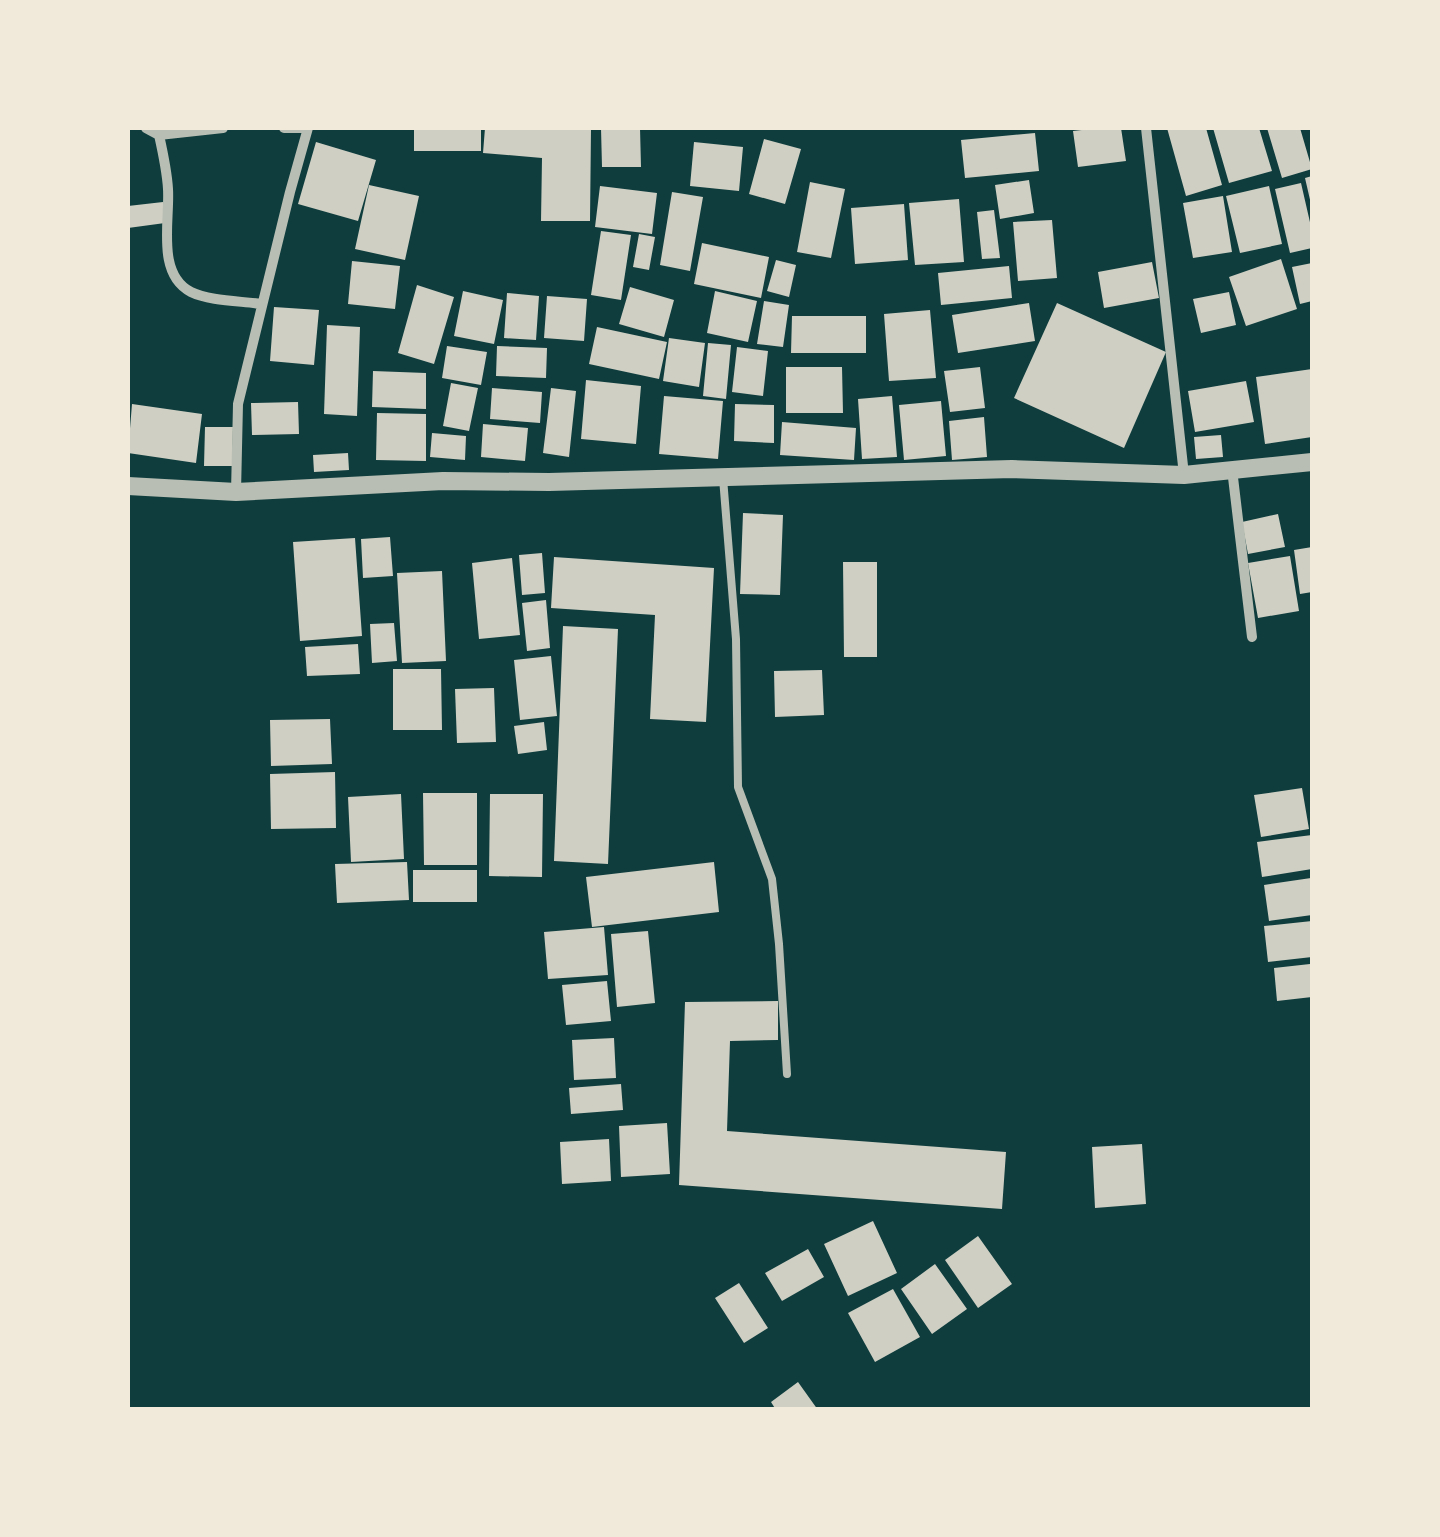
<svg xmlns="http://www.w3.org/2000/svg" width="1440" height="1537" viewBox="0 0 1440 1537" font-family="Overpass,sans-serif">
  <rect width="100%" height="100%" fill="#0f3d3e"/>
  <!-- building -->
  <path fill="#cfcfc3" d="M414,128H481V151H414Z
    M485,128H591L590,221H541L542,158L483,153Z
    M601,128H640L641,167H602Z
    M1099,128H1121L1126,161L1078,167L1073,131Z
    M1167,128H1206L1222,185L1186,196Z
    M1213,128H1259L1272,171L1229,183Z
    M1267,128H1300L1312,169L1282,178Z
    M1035,133L1039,171L965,178L961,140Z
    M764,139L801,149L785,204L749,194Z
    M316,142L376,160L358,221L298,204Z
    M694,142L743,147L739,191L690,186Z
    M1312,176V204H1311L1305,178Z
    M1029,180L1034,213L1000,219L995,185Z
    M810,182L845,189L831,258L797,252Z
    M1301,183L1312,231V248L1290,253L1275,189Z
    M369,185L419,196L405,260L355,249Z
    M600,186L657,193L652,234L595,227Z
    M1269,186L1282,244L1240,253L1226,196Z
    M672,192L703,197L690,271L660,265Z
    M1223,196L1232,252L1193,258L1183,203Z
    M959,199L964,262L915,265L909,203Z
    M163,202L165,223L128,228V206Z
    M904,204L908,260L855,264L851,208Z
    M994,210L1000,258L982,259L977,212Z
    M1052,220L1057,278L1018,281L1013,222Z
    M601,231L631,235L621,300L591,295Z
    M639,234L655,237L649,270L633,267Z
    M702,243L769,257L761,298L694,284Z
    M1281,259L1297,309L1246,326L1229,277Z
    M776,260L796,265L789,297L767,291Z
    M352,261L400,266L395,309L348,304Z
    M1152,262L1159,298L1104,308L1098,272Z
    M1312,263V301L1300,304L1292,267Z
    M1009,266L1012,298L941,305L938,273Z
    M417,285L454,297L434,364L398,353Z
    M630,287L674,300L664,337L619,324Z
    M463,291L503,300L494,344L454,336Z
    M715,291L757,301L748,342L707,333Z
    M1229,292L1236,325L1201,333L1193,299Z
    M507,293L539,296L536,340L504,338Z
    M547,296L587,299L584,341L544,338Z
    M764,301L789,305L783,347L757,344Z
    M1029,303L1035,341L958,353L952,315Z
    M1057,303L1166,352L1124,448L1014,398Z
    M274,307L319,310L314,365L270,361Z
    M930,310L936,378L889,381L884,314Z
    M792,316H866V353H791Z
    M327,325L360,327L357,416L324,414Z
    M597,327L667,342L659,379L589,364Z
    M669,338L705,343L699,387L663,381Z
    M708,343L731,345L726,399L703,396Z
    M447,346L487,352L481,385L442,378Z
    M497,346L547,348L546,378L496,376Z
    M737,347L768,351L763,396L732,392Z
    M786,367H842L843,413H786Z
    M980,367L985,408L950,412L944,371Z
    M1312,369V437L1265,444L1256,377Z
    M373,371L426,373V409L372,407Z
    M586,380L641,386L636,444L581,439Z
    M1246,381L1254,422L1195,432L1188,391Z
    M451,383L478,388L469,431L443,426Z
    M492,388L542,392L540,423L490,419Z
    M551,388L576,391L569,457L543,453Z
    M664,396L723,401L718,459L659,454Z
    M892,396L897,457L862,459L858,399Z
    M941,401L946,456L904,460L899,405Z
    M298,402L299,434L252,435L251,403Z
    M132,404L202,414L196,463L128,453Z
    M735,404L774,405V443L734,441Z
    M377,413L426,414V461L376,460Z
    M984,417L987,457L952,460L949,421Z
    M782,422L856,428L854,460L780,455Z
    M483,424L528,428L525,461L481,457Z
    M205,427H233L232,466H204Z
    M432,433L466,436L465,460L430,457Z
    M1221,435L1223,457L1196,459L1194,437Z
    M348,453L349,470L314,472L313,455Z
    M743,513L783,515L780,595L740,594Z
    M1278,514L1285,547L1248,554L1242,522Z
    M390,537L393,576L363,578L361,539Z
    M355,538L362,636L300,641L293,542Z
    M1312,547V592L1300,594L1294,550Z
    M542,553L545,593L522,595L519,555Z
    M1290,556L1299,611L1258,618L1248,563Z
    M554,557L714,568L706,722L650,719L655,615L551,608Z
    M512,558L520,635L479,639L472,563Z
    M843,562H877V657H844Z
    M442,571L446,661L402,663L397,573Z
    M546,600L550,648L527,651L522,603Z
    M394,623L397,661L372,663L370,624Z
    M563,626L618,629L608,864L554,861Z
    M358,644L360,674L307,676L305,647Z
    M551,656L557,716L520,720L514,660Z
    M393,669H441L442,730H393Z
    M822,670L824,715L775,717L774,671Z
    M494,688L496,742L457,743L455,689Z
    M330,719L332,764L271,766L270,720Z
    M544,722L547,750L518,754L514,726Z
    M335,772L336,828L271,829L270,774Z
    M1302,788L1309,829L1261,837L1254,795Z
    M423,793H477V865H424Z
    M401,794L404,859L351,862L348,797Z
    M490,794H543L542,877L489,876Z
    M1312,835V869L1262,877L1257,842Z
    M407,862L409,900L337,903L335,864Z
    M714,862L719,912L592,927L586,877Z
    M413,870H477V902H413Z
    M1311,878L1312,915L1269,921L1264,885Z
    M1312,921V957L1268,962L1264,926Z
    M604,927L608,975L548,979L544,932Z
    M648,931L655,1003L617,1007L611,934Z
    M1310,964L1312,997L1277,1001L1274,968Z
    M607,981L611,1021L566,1025L562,985Z
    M778,1001V1040L730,1041L727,1131L1006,1152L1002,1209L679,1185L685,1002Z
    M614,1038L616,1078L574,1080L572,1040Z
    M621,1084L623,1110L571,1114L569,1088Z
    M667,1123L670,1174L621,1177L619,1126Z
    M609,1139L611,1181L562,1184L560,1142Z
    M1142,1144L1146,1204L1095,1208L1092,1147Z
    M873,1221L897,1273L848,1296L824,1244Z
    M978,1236L1012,1284L978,1308L945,1260Z
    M808,1249L824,1277L782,1301L765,1273Z
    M935,1264L967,1309L932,1334L901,1289Z
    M739,1283L768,1328L744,1343L715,1298Z
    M893,1289L920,1337L875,1362L848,1313Z
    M798,1382L818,1410H776L771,1402Z"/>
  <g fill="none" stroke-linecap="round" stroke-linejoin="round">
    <!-- service -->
    <path stroke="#b8beb3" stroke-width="8" d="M723,478L736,639L738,787L772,879L779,944L787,1074"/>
    <!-- minor -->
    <path stroke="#b8beb3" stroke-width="10" d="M146,128L159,135C163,153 167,171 168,189C170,221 156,274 191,292C209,301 241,301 261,304
      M1146,128L1184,475
      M158,130L159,135L223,128
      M1232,469L1252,637
      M236,492L238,404L290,192L308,128H284"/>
    <!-- tertiary -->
    <path stroke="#b8beb3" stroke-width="18" d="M128,486L236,492L443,481L549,482L1012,469L1184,475L1312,462"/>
  </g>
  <!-- border -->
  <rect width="1440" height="1537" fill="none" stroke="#f1e9da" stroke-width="260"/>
</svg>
